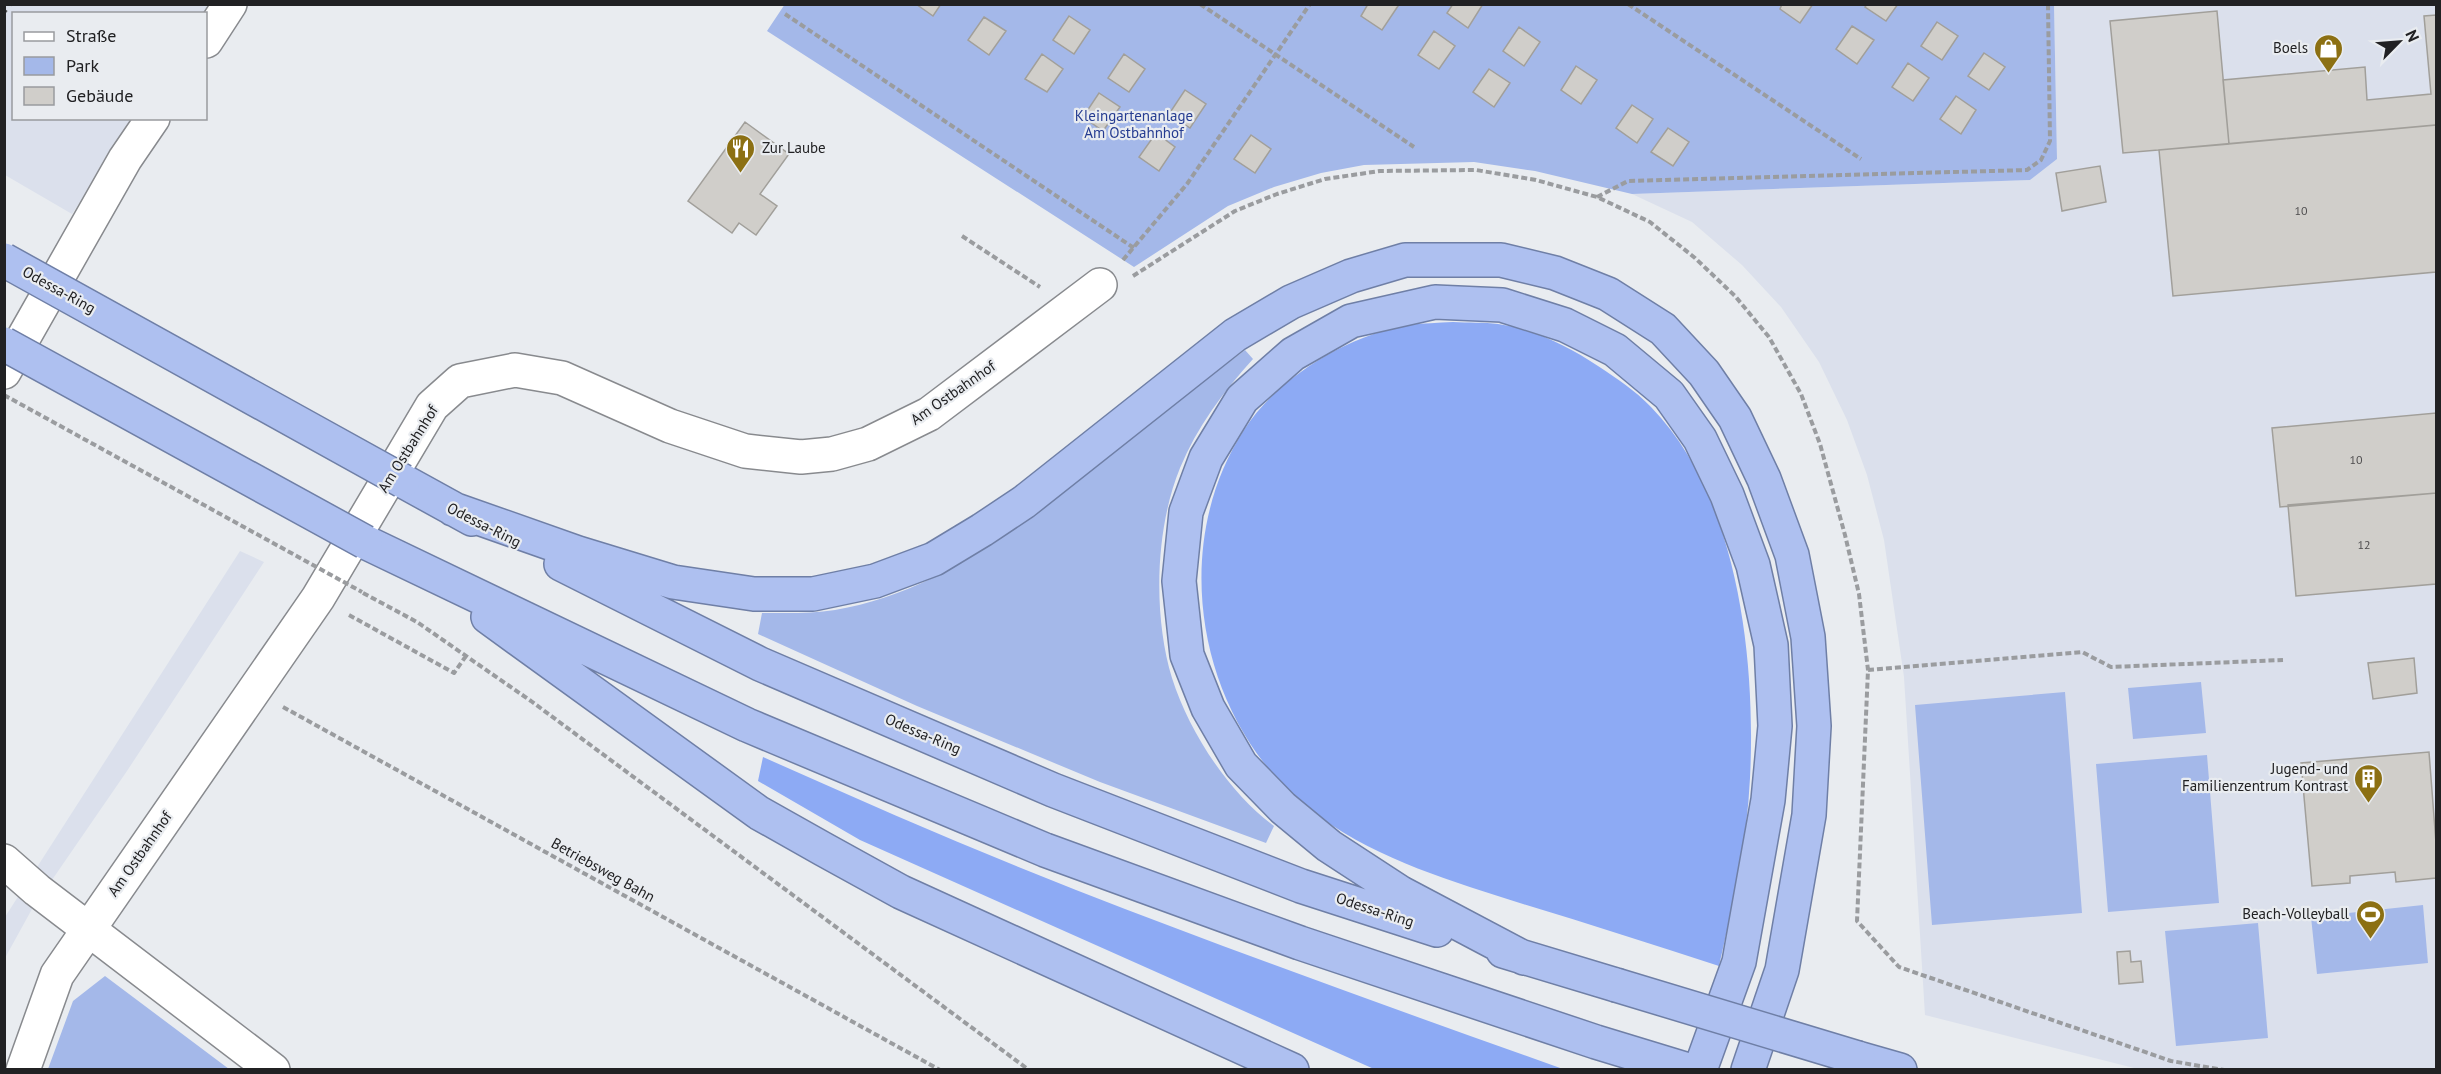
<svg xmlns="http://www.w3.org/2000/svg" width="2441" height="1074" viewBox="0 0 2441 1074" font-family="'PT Sans',sans-serif">
  <rect width="100%" height="100%" fill="#e9ecf0"/>
  <!-- built -->
  <path fill="#dbe0ec" d="M5,5H213L206,14H14V118L136,119L72,214L5,175Z
    M2054,5H2436V1069H2138L1925,1015L1904,677L1884,540L1867,475L1847,420L1819,362L1781,307L1742,265L1692,222L1632,194L2030,180L2057,158Z
    M240,551L264,562L127,771L32,909L5,958V917Z"/>
  <!-- green -->
  <path fill="#a4b8e9" d="M785,4L2054,5L2057,159L2030,180L1632,194L1535,171L1474,162L1364,165L1321,173L1274,187L1228,206L1134,267L767,31Z
    M1245,350L1253,359C1223,392 1197,427 1180,468C1155,529 1153,616 1172,678C1189,732 1229,793 1274,826L1266,843L1100,782L917,706L758,634L762,613C786,613 811,614 835,610C936,593 1017,529 1095,467C1145,428 1194,388 1245,350Z
    M2201,682L2206,733L2133,739L2128,688Z
    M2065,692L2082,913L1932,925L1915,705Z
    M2207,755L2219,903L2108,912L2096,764Z
    M2423,905L2428,963L2317,974L2311,917Z
    M2258,923L2268,1038L2176,1046L2165,931Z
    M105,976L229,1069H48L73,1001Z"/>
  <!-- forest -->
  <path fill="#8daaf4" d="M1453,322C1468,323 1484,322 1498,324C1534,329 1568,346 1598,366C1616,378 1636,391 1651,407C1738,496 1756,659 1750,778C1747,842 1733,904 1719,966C1654,945 1589,924 1523,904C1452,881 1381,861 1320,817C1201,732 1164,553 1244,430C1277,378 1348,335 1409,325C1423,323 1438,323 1453,322Z
    M763,757C866,803 971,849 1076,890C1238,953 1400,1011 1563,1069H1374L860,840L758,781Z"/>
  <!-- building -->
  <path fill="#d0ceca" stroke="#a19f9a" stroke-width="1.5" d="M916,4H941L933,16Z
    M1368,4H1396L1398,6L1382,30L1361,16Z
    M1453,4H1483L1468,28L1447,13Z
    M1782,4H1813L1800,23L1780,9Z
    M1867,4H1898L1886,21L1865,7Z
    M2217,11L2229,144L2123,153L2110,21Z
    M2436,15V125L2229,144L2223,80L2365,67L2367,100L2431,94L2424,16Z
    M1069,16L1090,30L1074,54L1053,40Z
    M984,17L1006,31L989,55L968,40Z
    M1937,22L1958,36L1942,60L1921,46Z
    M1852,26L1874,40L1857,64L1836,49Z
    M1519,27L1540,42L1524,66L1503,51Z
    M1434,31L1455,46L1439,69L1418,55Z
    M1984,53L2005,67L1989,90L1968,76Z
    M1042,54L1063,69L1047,92L1025,79Z
    M1124,54L1145,69L1129,92L1108,78Z
    M1908,63L1929,78L1913,101L1892,87Z
    M1576,66L1597,80L1581,104L1561,90Z
    M1489,69L1510,83L1494,107L1473,92Z
    M1185,90L1206,104L1190,128L1169,114Z
    M1099,93L1120,107L1103,131L1083,117Z
    M1956,96L1976,110L1961,134L1940,119Z
    M1632,105L1653,119L1637,143L1616,128Z
    M745,122L789,154L760,194L777,206L756,235L739,223L732,233L688,201Z
    M2435,125H2436V272L2173,296L2159,150Z
    M1668,128L1689,142L1673,166L1651,152Z
    M1156,133L1175,147L1159,171L1139,157Z
    M1251,135L1271,149L1255,173L1234,159Z
    M2100,166L2106,202L2062,211L2056,173Z
    M2436,413V493L2280,507L2272,428Z
    M2436,413V493L2280,507L2272,428Z
    M2436,493V584L2296,596L2288,505Z
    M2414,658L2417,693L2373,699L2368,663Z
    M2429,752L2436,843V878L2396,882L2395,872L2350,876V883L2312,886L2301,763Z
    M2130,951L2131,962L2141,961L2143,982L2119,984L2117,952Z"/>
  <g fill="none" stroke-linecap="round" stroke-linejoin="round">
    <defs>
      <path id="minor" d="M206,41L230,4
        M4,372L125,159L153,118
        M4,861L37,890L273,1070
        M23,1070L57,975L318,598L432,406L460,381L515,370L562,378L670,426L745,451L801,457L832,454L868,444L929,414L1100,285"/>
      <path id="trunk" d="M403,481L472,519
        M453,509L578,553L673,582L754,594H813L875,581L934,559L982,530L1024,502L1235,335L1291,302L1351,276L1405,260H1501L1555,273L1608,294L1663,329L1704,373L1735,418L1764,479L1792,555L1808,637L1814,726L1809,815L1782,970L1748,1070
        M365,542L747,725L1045,850L1300,943L1596,1042L1688,1070
        M561,564L760,664L1053,790L1301,886L1437,930
        M488,617L759,813L823,849L901,892L1292,1070
        M1503,951L1616,985
        M1524,958L1401,893L1329,846L1283,808L1241,765L1208,708L1187,655L1179,581L1186,512L1206,458L1242,399L1293,354L1351,321L1435,302L1502,305L1565,325L1615,350L1669,395L1700,439L1727,495L1753,565L1771,645L1775,726L1768,800L1739,962L1700,1070
        M1858,1058L1900,1070"/>
    </defs>
    <!-- minor casing -->
    <use href="#minor" stroke="#888a8e" stroke-width="36"/>
    <!-- trunk casing -->
    <use href="#trunk" stroke="#6f7fa6" stroke-width="36"/>
    <!-- path -->
    <path stroke="#9a9c9f" stroke-width="4" stroke-dasharray="6 3" stroke-linecap="butt" d="M1200,4L1414,147
      M1628,4L1861,159
      M785,14L1134,248
      M1597,197L1628,181L2027,170L2041,160L2050,141L2048,4
      M962,236L1040,287
      M1123,260L1187,184L1310,4
      M1133,276L1235,211L1277,194L1325,179L1380,171L1476,170L1536,180L1597,197L1650,222L1695,258L1735,296L1769,337L1801,394L1820,444L1845,535L1859,594L1868,670L1857,921L1899,967L2171,1061L2224,1070
      M363,593L417,622L531,701L1029,1070
      M349,615L454,673L466,656
      M1868,670L2082,652L2111,667L2283,660
      M283,707L940,1070"/>
    <!-- minor -->
    <use href="#minor" stroke="#fff" stroke-width="33"/>
    <!-- trunk -->
    <use href="#trunk" stroke="#aec0f0" stroke-width="33"/>
    <!-- rail -->
    <path stroke="#4e4f51" stroke-width="4.5" stroke-dasharray="3 6" stroke-linecap="butt" d="M4,12L10,4"/>
    <defs>
      <path id="trunk-bridge" d="M4,260L403,481
        M4,344L365,542
        M1616,985L1858,1058"/>
    </defs>
    <!-- trunk-bridge casing -->
    <use href="#trunk-bridge" stroke="#6f7fa6" stroke-width="36" stroke-linecap="butt"/>
    <!-- path-bridge -->
    <path stroke="#9a9c9f" stroke-width="4" stroke-dasharray="6 3" stroke-linecap="butt" d="M4,395L362,592"/>
    <!-- trunk-bridge -->
    <use href="#trunk-bridge" stroke="#aec0f0" stroke-width="33"/>
  </g>
  <!-- icons -->
  <defs>
    <symbol id="shop-pin" viewBox="-11 -11 22 30"><path d="M0 17L-7.5 6A9.5 9.5 0 1 1 7.5 6Z" fill="#8c7013" stroke="#e9ecf0"/><path d="M-5-2.5h2.3a2.7 3.5 0 0 1 5.4 0H5L5.5 6h-11ZM-1.5-2.5h3a1.5 2.3 0 0 0-3 0Z" fill="#fff"/></symbol>
    <symbol id="restaurant-pin" viewBox="-11 -11 22 30"><path d="M0 17L-7.5 6A9.5 9.5 0 1 1 7.5 6Z" fill="#8c7013" stroke="#e9ecf0"/><path d="M-5-6h1v4h1v-4h1v4h1v-4h1v5L-1.5 .5V6h-2V.5L-5-1ZM5-6V6H3V1.5H1.5Q1.5-4 5-6Z" fill="#fff"/></symbol>
    <symbol id="building-pin" viewBox="-11 -11 22 30"><path d="M0 17L-7.5 6A9.5 9.5 0 1 1 7.5 6Z" fill="#8c7013" stroke="#e9ecf0"/><path d="M-4-6H4V6H1V3H-1V6H-4ZM-2.5-4.3h1.7v1.8h-1.7ZM.8-4.3h1.7v1.8H.8ZM-2.5-1h1.7V.8h-1.7ZM.8-1h1.7V.8H.8Z" fill="#fff"/></symbol>
    <symbol id="stadium-pin" viewBox="-11 -11 22 30"><path d="M0 17L-7.5 6A9.5 9.5 0 1 1 7.5 6Z" fill="#8c7013" stroke="#e9ecf0"/><path d="M0-5a6.5 5 0 1 0 0 10a6.5 5 0 1 0 0-10ZM-3.5-1.8h7v3.6h-7Z" fill="#fff"/></symbol>
  </defs>
  <g fill-rule="evenodd">
    <use href="#shop-pin" x="2312" y="32" width="33" height="45"/>
    <use href="#restaurant-pin" x="724" y="132" width="33" height="45"/>
    <use href="#building-pin" x="2352" y="762" width="33" height="45"/>
    <use href="#stadium-pin" x="2354" y="898" width="33" height="45"/>
  </g>
  <g text-anchor="middle" stroke-width="4.5" stroke-linejoin="round" paint-order="stroke">
    <!-- number labels -->
    <g font-size="12" fill="#4d4c4d">
      <text x="2301" y="215">10</text>
      <text x="2356" y="464">10</text>
      <text x="2364" y="549">12</text>
    </g>
    <!-- poi labels -->
    <g font-size="15" fill="#212123" stroke="#e9ecf0" text-anchor="end">
      <text x="2308" y="53">Boels</text>
      <text x="762" y="153" text-anchor="start">Zur Laube</text>
      <text x="2348" y="774">Jugend- und<tspan x="2348" dy="17">Familienzentrum Kontrast</tspan></text>
      <text x="2349" y="919">Beach-Volleyball</text>
    </g>
    <!-- park labels -->
    <g font-size="15" fill="#253c91" stroke="#e9ecf0">
      <text x="1134" y="121">Kleingartenanlage<tspan x="1134" dy="17">Am Ostbahnhof</tspan></text>
    </g>
    <!-- street labels -->
    <g font-size="15" fill="#212123" stroke="#e9ecf0">
      <text transform="translate(59 290) rotate(29)" y="5">Odessa-Ring</text>
      <text transform="translate(953 393) rotate(-35)" y="5">Am Ostbahnhof</text>
      <text transform="translate(408 449) rotate(-58)" y="5">Am Ostbahnhof</text>
      <text transform="translate(484 525) rotate(27)" y="5">Odessa-Ring</text>
      <text transform="translate(923 734) rotate(23)" y="5">Odessa-Ring</text>
      <text transform="translate(140 854) rotate(-55)" y="5">Am Ostbahnhof</text>
      <text transform="translate(603 870) rotate(29)" y="5">Betriebsweg Bahn</text>
      <text transform="translate(1375 910) rotate(18)" y="5">Odessa-Ring</text>
    </g>
  </g>
  <!-- border -->
  <rect width="2441" height="1074" fill="none" stroke="#212123" stroke-width="12"/>
  <!-- legend -->
  <rect x="12" y="12" width="195" height="108" fill="#e9ecf0" stroke="#999b9e" stroke-width="1.5"/>
  <rect x="24" y="32" width="30" height="9" fill="#ffffff" stroke="#999b9e" stroke-width="1.5"/>
  <text x="66" y="42" font-size="18" fill="#212123">Straße</text>
  <rect x="24" y="57" width="30" height="18" fill="#a4b8e9" stroke="#999b9e" stroke-width="1.5"/>
  <text x="66" y="72" font-size="18" fill="#212123">Park</text>
  <rect x="24" y="87" width="30" height="18" fill="#d0ceca" stroke="#999b9e" stroke-width="1.5"/>
  <text x="66" y="102" font-size="18" fill="#212123">Gebäude</text>
  <!-- north arrow -->
  <g transform="translate(2399 42) rotate(65)" stroke="#e9ecf0" stroke-width="4.5" paint-order="stroke">
  <path d="M0-4.5L10 22L0 15L-10 22Z" fill="#212123"/>
  <text y="-9" font-size="16" font-weight="bold" text-anchor="middle" fill="#212123">N</text>
  </g>
</svg>
